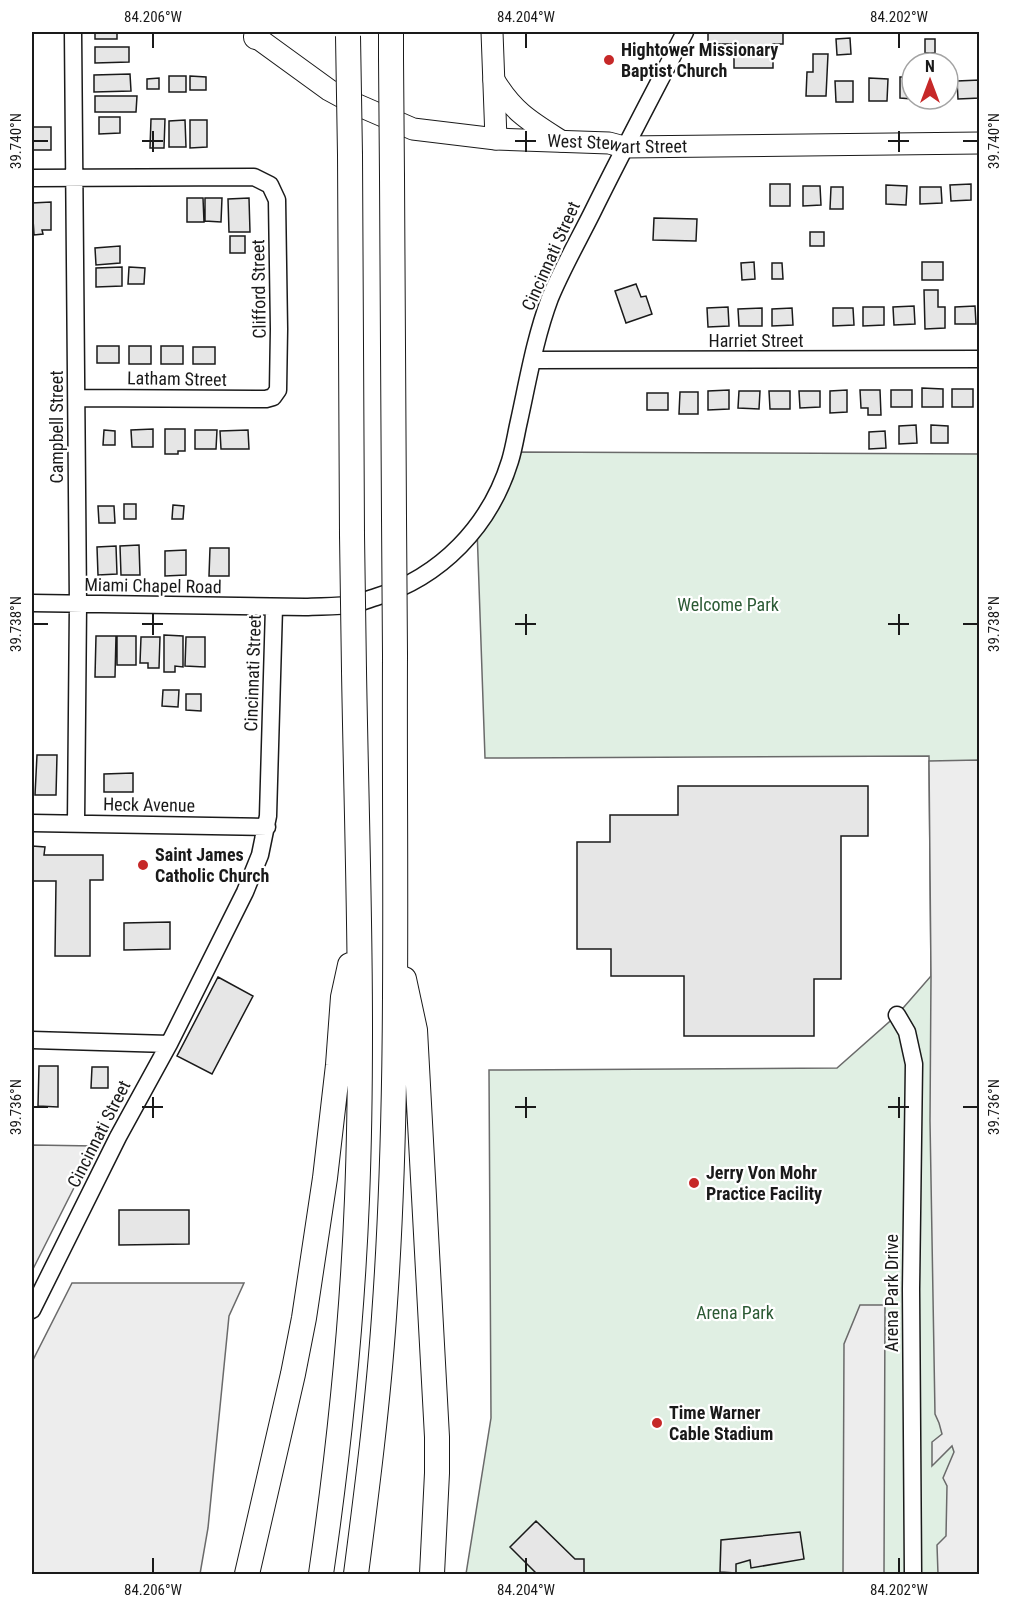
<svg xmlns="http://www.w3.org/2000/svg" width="1011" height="1606" viewBox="0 0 1011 1606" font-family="'Roboto Condensed',sans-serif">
  <rect width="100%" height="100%" fill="#fff"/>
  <!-- green -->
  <path fill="#e0efe3" stroke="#6a6a6a" stroke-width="1.5" d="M513,452L979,454V1574H466L491,1418L489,1070L837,1068L897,1015L931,976L929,756L485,758L477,528Z"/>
  <!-- parking -->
  <path fill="#ededed" stroke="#6a6a6a" stroke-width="1.5" d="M979,760V1574H938L937,1545L946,1536L947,1486L943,1478L954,1452L952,1446L932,1466V1442L942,1434L939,1423L935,1414L930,1121L931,976L929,761Z
    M32,1145L95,1146L32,1271Z
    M72,1283H244L229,1316L208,1528L200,1574H32V1362Z
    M860,1305H885L884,1574H843L844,1344Z"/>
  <!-- building -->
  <path fill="#e6e6e6" stroke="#1a1a1a" stroke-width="1.5" d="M95,32H117V39H95Z
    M708,32H783V44H773V68H734V44H708Z
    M850,38L851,54L837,55L836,39Z
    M925,39H935V53H925Z
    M95,47H129V62L95,63Z
    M813,54H828L826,96H806L807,72H813Z
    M130,74L131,91L94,92V75Z
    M169,76H186V92H169Z
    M190,76L206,77V90H190Z
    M900,77H912V99L900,98Z
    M159,78V89H147V79Z
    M869,78L888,79L887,101H869Z
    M980,80V98L958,99L957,81Z
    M835,81H853V102H836Z
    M95,96H137L136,112H95Z
    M99,117H120V133L99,134Z
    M151,119H165L164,148H150Z
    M185,120L186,147H169V121Z
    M190,120H207V147L190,148Z
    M32,127H51V150H32Z
    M770,184H790V206H770Z
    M971,184V200L951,201L950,185Z
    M886,185L907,186L906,205L886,204Z
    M803,186H820L821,205L803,206Z
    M831,187H843V209H830Z
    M920,187H941L942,203L920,204Z
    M187,198H203L204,222H187Z
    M205,198H222L221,222L205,221Z
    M249,198L250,232H229L228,199Z
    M51,202V230H42L43,234L34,235L32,203Z
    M654,218L697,219L696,241L653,240Z
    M810,232H824V246H810Z
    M230,236H245V253H230Z
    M120,246V263L96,265L95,248Z
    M754,262L755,279L742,280L741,263Z
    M922,262H943V280H922Z
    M772,263H782L783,279H772Z
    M122,267V286L96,287V268Z
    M129,267L145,268L144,284H128Z
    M636,284L641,297L646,296L652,314L626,323L615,291Z
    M924,290H938V307H945V328L925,329Z
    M914,306L915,324L894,325L893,307Z
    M975,306L976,324H955V307Z
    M728,307L729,326L708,327L707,308Z
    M863,307H884V325L863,326Z
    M762,308V326H739L738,309Z
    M792,308L793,325L772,326V309Z
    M833,308H853L854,325L833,326Z
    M97,346H119V363H97Z
    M129,346H151V364H129Z
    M161,346H183V364H161Z
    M193,347H215V364H193Z
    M922,388L943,389V407H922Z
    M952,389H973V407H952Z
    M729,390V409L708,410V391Z
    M847,390V412L830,413V391Z
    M860,390H880L881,415H868V408H861Z
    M891,390H912V407H891Z
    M739,391H760L759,409L738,408Z
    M769,391H790V409H770Z
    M799,391H820V407L800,408Z
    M680,392H698V414H679Z
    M647,393H668V410H647Z
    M916,425L917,443L899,444V426Z
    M931,425L948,426V443H931Z
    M153,429V447H132L131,430Z
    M165,429H185V451H178V454H165Z
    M104,430L115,431V445H103Z
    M195,430H217L216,449H195Z
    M248,430L249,449H221L220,431Z
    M885,431L886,448L869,449V432Z
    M124,504H136V519H124Z
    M173,505L184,506L183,519H172Z
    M98,506H114L115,523H99Z
    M139,545L140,575H121L120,546Z
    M116,546L117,574L98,575L97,547Z
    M210,548H229V576H209Z
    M186,550V575L165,576V551Z
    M164,635L183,636V667L175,666V672H164Z
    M96,636H116L115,677H95Z
    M117,636H136V665H117Z
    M141,637H160L159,668H148V663H140Z
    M186,637H205V667L185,666Z
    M163,690H179L178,707L162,706Z
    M186,694H201V711L186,710Z
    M37,755H57L56,795H35Z
    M133,773V792H104V774Z
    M678,786H868V836H841V979H814V1036H684V976H611V949H577V842H610V815H678Z
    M32,846L45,847L44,855H103V880H90V956H55L56,881H32Z
    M170,922V949L124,950V923Z
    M218,977L253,996L212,1074L177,1056Z
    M39,1066H58V1107L38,1106Z
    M92,1067H108V1088H91Z
    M119,1210H189V1244L119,1245Z
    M536,1521L575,1559H584V1574H537L510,1547Z
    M800,1532L804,1559L751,1568L750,1560L736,1564V1573L720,1572L721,1540Z"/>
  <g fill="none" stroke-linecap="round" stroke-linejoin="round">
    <defs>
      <path id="minor" d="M73,32L78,604L76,823
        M32,178L254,177L270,185L277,200L279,329L278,390L273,397L266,399L77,398
        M532,360L980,359
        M32,603L305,607C321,606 338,607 355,604C362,602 369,599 376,597C441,577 490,526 510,461C514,448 516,434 519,421C528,380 535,338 550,298C562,269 578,241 592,213C622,152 654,92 685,32
        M32,823L267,827
        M897,1015L907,1032L914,1064L911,1289L913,1574
        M32,1040L169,1044
        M32,1310L118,1137L169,1044L245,892L260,855L268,816L274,607"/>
      <g id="major">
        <path d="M492,32L496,139"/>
        <path id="s1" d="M256,37L329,90L353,103L413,129L496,139L609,143L624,147L980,143"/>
        <path d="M494,80C513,112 531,122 561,141"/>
      </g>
      <path id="highway" d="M256,37L257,32
        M391,58V32
        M350,155L352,535
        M392,177L394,518
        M404,979L415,1030L437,1437V1473L432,1574
        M247,1574L293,1374L304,1318L325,1178L338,1065L343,997L350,965
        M321,1574C339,1450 352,1324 357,1199C364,1023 357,847 354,671
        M356,1574C367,1489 378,1403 384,1317C400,1097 394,876 395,655"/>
    </defs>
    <!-- minor casing -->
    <use href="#minor" stroke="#1a1a1a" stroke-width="19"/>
    <!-- major casing -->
    <use href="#major" stroke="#1a1a1a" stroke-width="23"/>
    <!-- highway casing -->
    <use href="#highway" stroke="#1a1a1a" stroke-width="26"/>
    <!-- minor -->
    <use href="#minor" stroke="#fff" stroke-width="16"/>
    <!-- major -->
    <use href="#major" stroke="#fff" stroke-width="21"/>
    <!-- highway -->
    <use href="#highway" stroke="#fff" stroke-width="24"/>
    <defs>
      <path id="highway-bridge" d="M348,36L350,155
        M391,58L392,177
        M394,518L395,655
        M352,535L354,671"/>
    </defs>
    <!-- highway-bridge casing -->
    <use href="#highway-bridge" stroke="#1a1a1a" stroke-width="26" stroke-linecap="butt"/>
    <!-- highway-bridge -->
    <use href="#highway-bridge" stroke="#fff" stroke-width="24"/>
  </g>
  <!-- ticks -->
  <path fill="none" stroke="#1a1a1a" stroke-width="2" d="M153,33V48M526,33V48M899,33V48M153,131V152M526,131V152M899,131V152M33,141H48M142,141H163M515,141H536M888,141H909M963,141H978M153,614V635M526,614V635M899,614V635M33,624H48M142,624H163M515,624H536M888,624H909M963,624H978M153,1097V1118M526,1097V1118M899,1097V1118M33,1107H48M142,1107H163M515,1107H536M888,1107H909M963,1107H978M153,1558V1573M526,1558V1573M899,1558V1573"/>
  <!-- markers -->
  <g fill="#c62828" stroke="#fff" stroke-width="2">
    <circle cx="609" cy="60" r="6"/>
    <circle cx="143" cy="865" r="6"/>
    <circle cx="694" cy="1183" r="6"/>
    <circle cx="657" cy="1423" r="6"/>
  </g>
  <g text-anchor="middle" stroke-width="4.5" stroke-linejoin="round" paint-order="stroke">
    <!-- poi labels -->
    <g font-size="18" font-weight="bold" fill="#1a1a1a" stroke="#fff" text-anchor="start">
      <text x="621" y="56">Hightower Missionary<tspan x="621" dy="21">Baptist Church</tspan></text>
      <text x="155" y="861">Saint James<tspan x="155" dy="21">Catholic Church</tspan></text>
      <text x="706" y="1179">Jerry Von Mohr<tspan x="706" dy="21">Practice Facility</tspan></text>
      <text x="669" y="1419">Time Warner<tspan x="669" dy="21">Cable Stadium</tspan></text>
    </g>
    <!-- street labels -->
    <g font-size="18" fill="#1a1a1a" stroke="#fff">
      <text dy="6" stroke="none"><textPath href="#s1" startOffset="388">West Stewart Street</textPath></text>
      <text transform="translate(551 256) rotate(-66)" y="6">Cincinnati Street</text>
      <text transform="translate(259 289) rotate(-91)" y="6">Clifford Street</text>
      <text x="756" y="347">Harriet Street</text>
      <text transform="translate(177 379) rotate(1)" y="6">Latham Street</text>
      <text transform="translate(57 427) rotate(-90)" y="6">Campbell Street</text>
      <text transform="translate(153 586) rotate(1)" y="6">Miami Chapel Road</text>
      <text transform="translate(253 673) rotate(-88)" y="6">Cincinnati Street</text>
      <text transform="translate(149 805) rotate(1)" y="6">Heck Avenue</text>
      <text transform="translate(99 1134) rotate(-63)" y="6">Cincinnati Street</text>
      <text transform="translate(892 1293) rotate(-90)" y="6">Arena Park Drive</text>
    </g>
    <!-- park labels -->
    <g font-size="18" fill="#2b5a34" stroke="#fff">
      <text x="728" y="611">Welcome Park</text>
      <text x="735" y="1319">Arena Park</text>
    </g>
  </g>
  <!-- border -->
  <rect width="1011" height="1606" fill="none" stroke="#ffffff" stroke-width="66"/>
  <!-- north arrow -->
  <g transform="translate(930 81)"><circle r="28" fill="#ffffff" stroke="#a3a3a3" stroke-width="1.5"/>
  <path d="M0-4.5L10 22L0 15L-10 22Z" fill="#c62828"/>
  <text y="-9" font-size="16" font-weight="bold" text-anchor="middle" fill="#1a1a1a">N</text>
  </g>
  <rect x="33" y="33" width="945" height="1540" fill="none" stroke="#1a1a1a" stroke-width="2"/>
  <g font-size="15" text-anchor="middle" fill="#1a1a1a">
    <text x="153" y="22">84.206°W</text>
    <text x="526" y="22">84.204°W</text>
    <text x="899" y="22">84.202°W</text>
    <text transform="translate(16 141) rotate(-90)" y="5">39.740°N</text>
    <text transform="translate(994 141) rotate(-90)" y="5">39.740°N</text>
    <text transform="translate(16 624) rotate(-90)" y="5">39.738°N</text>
    <text transform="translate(994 624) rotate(-90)" y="5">39.738°N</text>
    <text transform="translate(16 1107) rotate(-90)" y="5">39.736°N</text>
    <text transform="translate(994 1107) rotate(-90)" y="5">39.736°N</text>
    <text x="153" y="1595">84.206°W</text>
    <text x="526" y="1595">84.204°W</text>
    <text x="899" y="1595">84.202°W</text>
  </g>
</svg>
